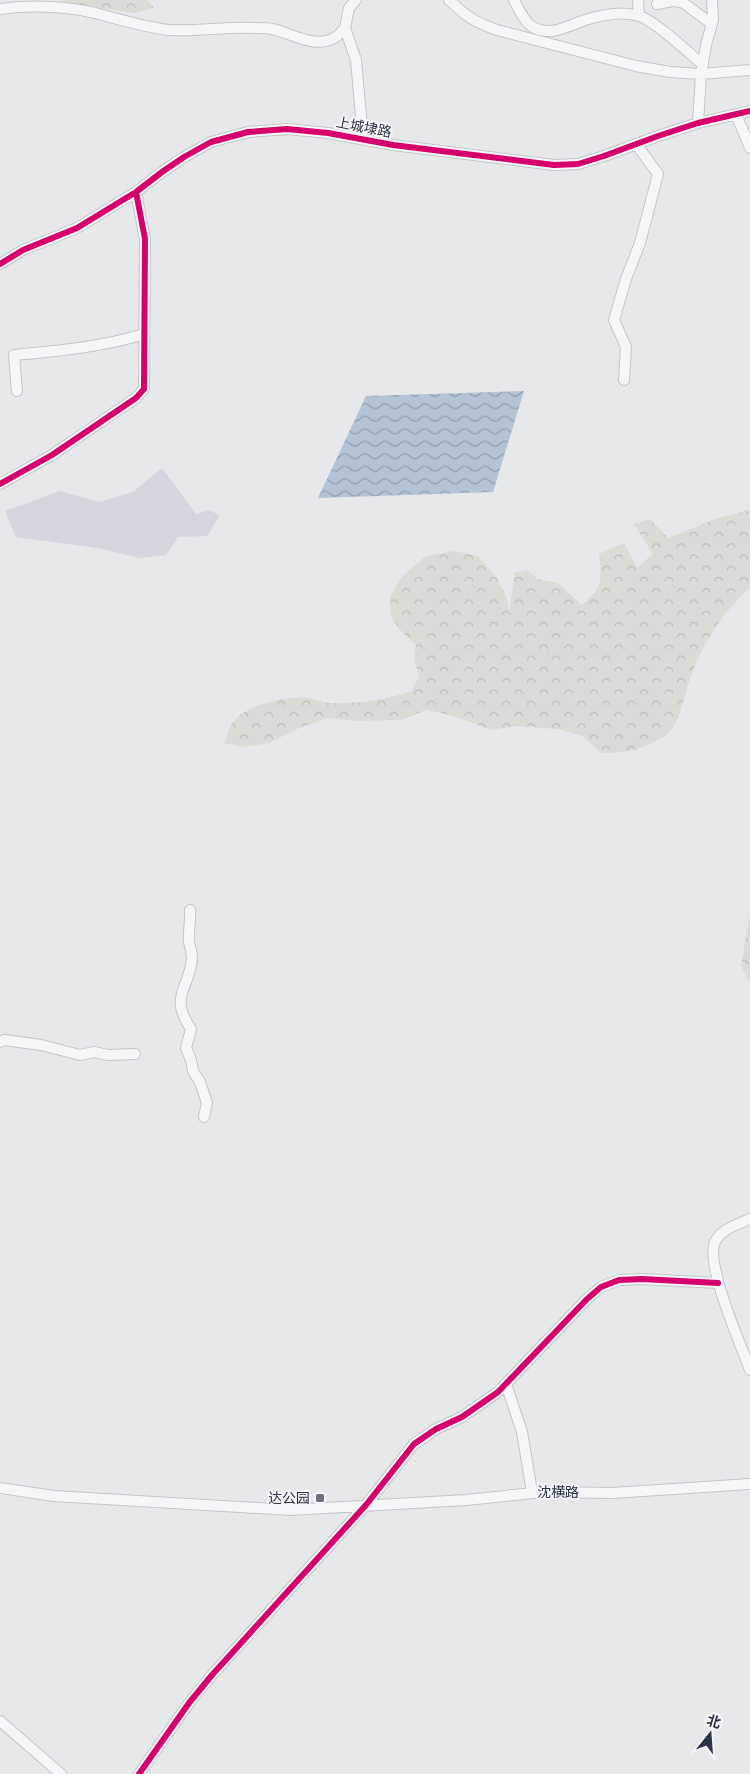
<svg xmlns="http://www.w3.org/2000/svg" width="750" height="1774" viewBox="0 0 750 1774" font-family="Figtree,'Noto Sans SC',sans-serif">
  <defs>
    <pattern id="forest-crowns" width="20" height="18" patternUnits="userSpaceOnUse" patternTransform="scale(1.25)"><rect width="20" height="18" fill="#d6ded6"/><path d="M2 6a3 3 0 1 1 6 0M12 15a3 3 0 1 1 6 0" fill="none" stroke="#b8bfb9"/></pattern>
    <pattern id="water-waves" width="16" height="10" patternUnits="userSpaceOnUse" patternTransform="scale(1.25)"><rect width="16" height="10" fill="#b4c4d5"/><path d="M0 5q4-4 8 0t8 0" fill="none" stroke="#93a0af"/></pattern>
  </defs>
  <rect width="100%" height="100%" fill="#e6e8ea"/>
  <!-- built -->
  <path fill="#d4d7dd" d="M162,468L196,514L208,510L220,515L207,536L178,537L166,555L140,558L97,548L16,537L5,511L60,491L99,502L133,492Z"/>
  <!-- forest -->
  <path fill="url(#forest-crowns)" d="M62,0H147L154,8L134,13L66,3Z
    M750,510V588C723,611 705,641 692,673C685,691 683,713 671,730C669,734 663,737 659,739C641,751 622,753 601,753L583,736L557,729L517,726L491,730L454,716L426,710L401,720L357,721L327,718L299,728L269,743L244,747L224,743C227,737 228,731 231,725C242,706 286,695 307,698C315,699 322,702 330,703C358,704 385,700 412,691L419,675L414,660L416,645L399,629L391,616L390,597L401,578L426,556L454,551L478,556L497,578L507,598L509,613L515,572L528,570L537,579L558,583L582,605C603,587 602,581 599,554L624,543L637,568L653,554L634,524L650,519L668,538L715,519Z
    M750,913V983L741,966Z"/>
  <!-- water -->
  <path fill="url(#water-waves)" d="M524,391L493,492L318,498L366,396Z"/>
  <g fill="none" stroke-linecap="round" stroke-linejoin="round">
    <defs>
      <path id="minor" d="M356,0L349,8L345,28L356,60L363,138
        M449,0C466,16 474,22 497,30L636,66L670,72L701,74L750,70
        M514,0C518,8 523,20 531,26C549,38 568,26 585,20C601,15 623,11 639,16C654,20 689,53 703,65
        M638,0L639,16
        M657,4L672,1L682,2L712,24
        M0,9C31,5 64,6 95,13C119,19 143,27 169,30C198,32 227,26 256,28C261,28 267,28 272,29C292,33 317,51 337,36C340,34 343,30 345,28
        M736,114L750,148
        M698,123L701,74L706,45L713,20L712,0
        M0,264L23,250L77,228L136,192L162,172L184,157L211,142L248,132L287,129L328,133L393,145L554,165L578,164L604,156L658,136L698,123L750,111
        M624,380L626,347L614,320L626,279L640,243L658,174L636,144
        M17,391L14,355C57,351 102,347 144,334
        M0,484L52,455L136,398L144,389L145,239L136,192
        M190,910C191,921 188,931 189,942C190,947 192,952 192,958C190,988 168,996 191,1029L186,1048L191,1060L193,1071L200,1082L207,1103L204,1117
        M0,1042L4,1040L41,1045L80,1055L94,1052L108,1055L135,1054
        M750,1219C738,1224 721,1229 715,1242C705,1264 741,1345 750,1370
        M506,1384L522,1432L532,1492
        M0,1488L54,1496L291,1510L466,1500L543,1492L612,1493L750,1484
        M0,1721L61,1774
        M139,1774L189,1703L212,1675L366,1505L414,1444L436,1429L462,1417L498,1392L587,1299L601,1287L619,1280L642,1279L718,1283"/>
    </defs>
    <!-- minor casing -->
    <use href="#minor" stroke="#c4c6c8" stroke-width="12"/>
    <!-- minor -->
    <use href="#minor" stroke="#f5f6f7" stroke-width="10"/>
    <defs>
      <path id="cycleway" d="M0,264L23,250L77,228L136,192L162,172L184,157L211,142L248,132L287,129L328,133L393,145L554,165L578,164L604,156L658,136L698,123L750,111
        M0,484L52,455L136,398L144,389L145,239L136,192
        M139,1774L189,1703L212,1675L366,1505L414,1444L436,1429L462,1417L498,1392L587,1299L601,1287L619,1280L642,1279L718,1283"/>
    </defs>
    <!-- cycleway casing -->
    <use href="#cycleway" stroke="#f4f6f9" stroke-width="9"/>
    <!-- cycleway -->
    <use href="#cycleway" stroke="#d6006c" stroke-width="6"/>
  </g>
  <!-- markers -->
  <rect fill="#6c737f" stroke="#f4f6f9" stroke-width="2" x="315" y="1493" width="10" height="10" rx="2.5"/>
  <g text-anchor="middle" stroke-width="4" stroke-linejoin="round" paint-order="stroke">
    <!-- street labels -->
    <g font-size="14" fill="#2b3445" stroke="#f4f6f9">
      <text transform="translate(364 127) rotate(11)" y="5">上城埭路</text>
      <text x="558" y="1497">沈横路</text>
    </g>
    <!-- poi labels -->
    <g font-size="14" fill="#2b3445" stroke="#f4f6f9" text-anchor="end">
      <text x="310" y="1503">达公园</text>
    </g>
  </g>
  <!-- north arrow -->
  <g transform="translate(710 1734) rotate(17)" stroke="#f4f6f9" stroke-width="4" paint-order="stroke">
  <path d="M0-4L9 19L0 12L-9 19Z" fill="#2b3445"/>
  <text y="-8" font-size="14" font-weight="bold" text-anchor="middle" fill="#2b3445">北</text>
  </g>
</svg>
